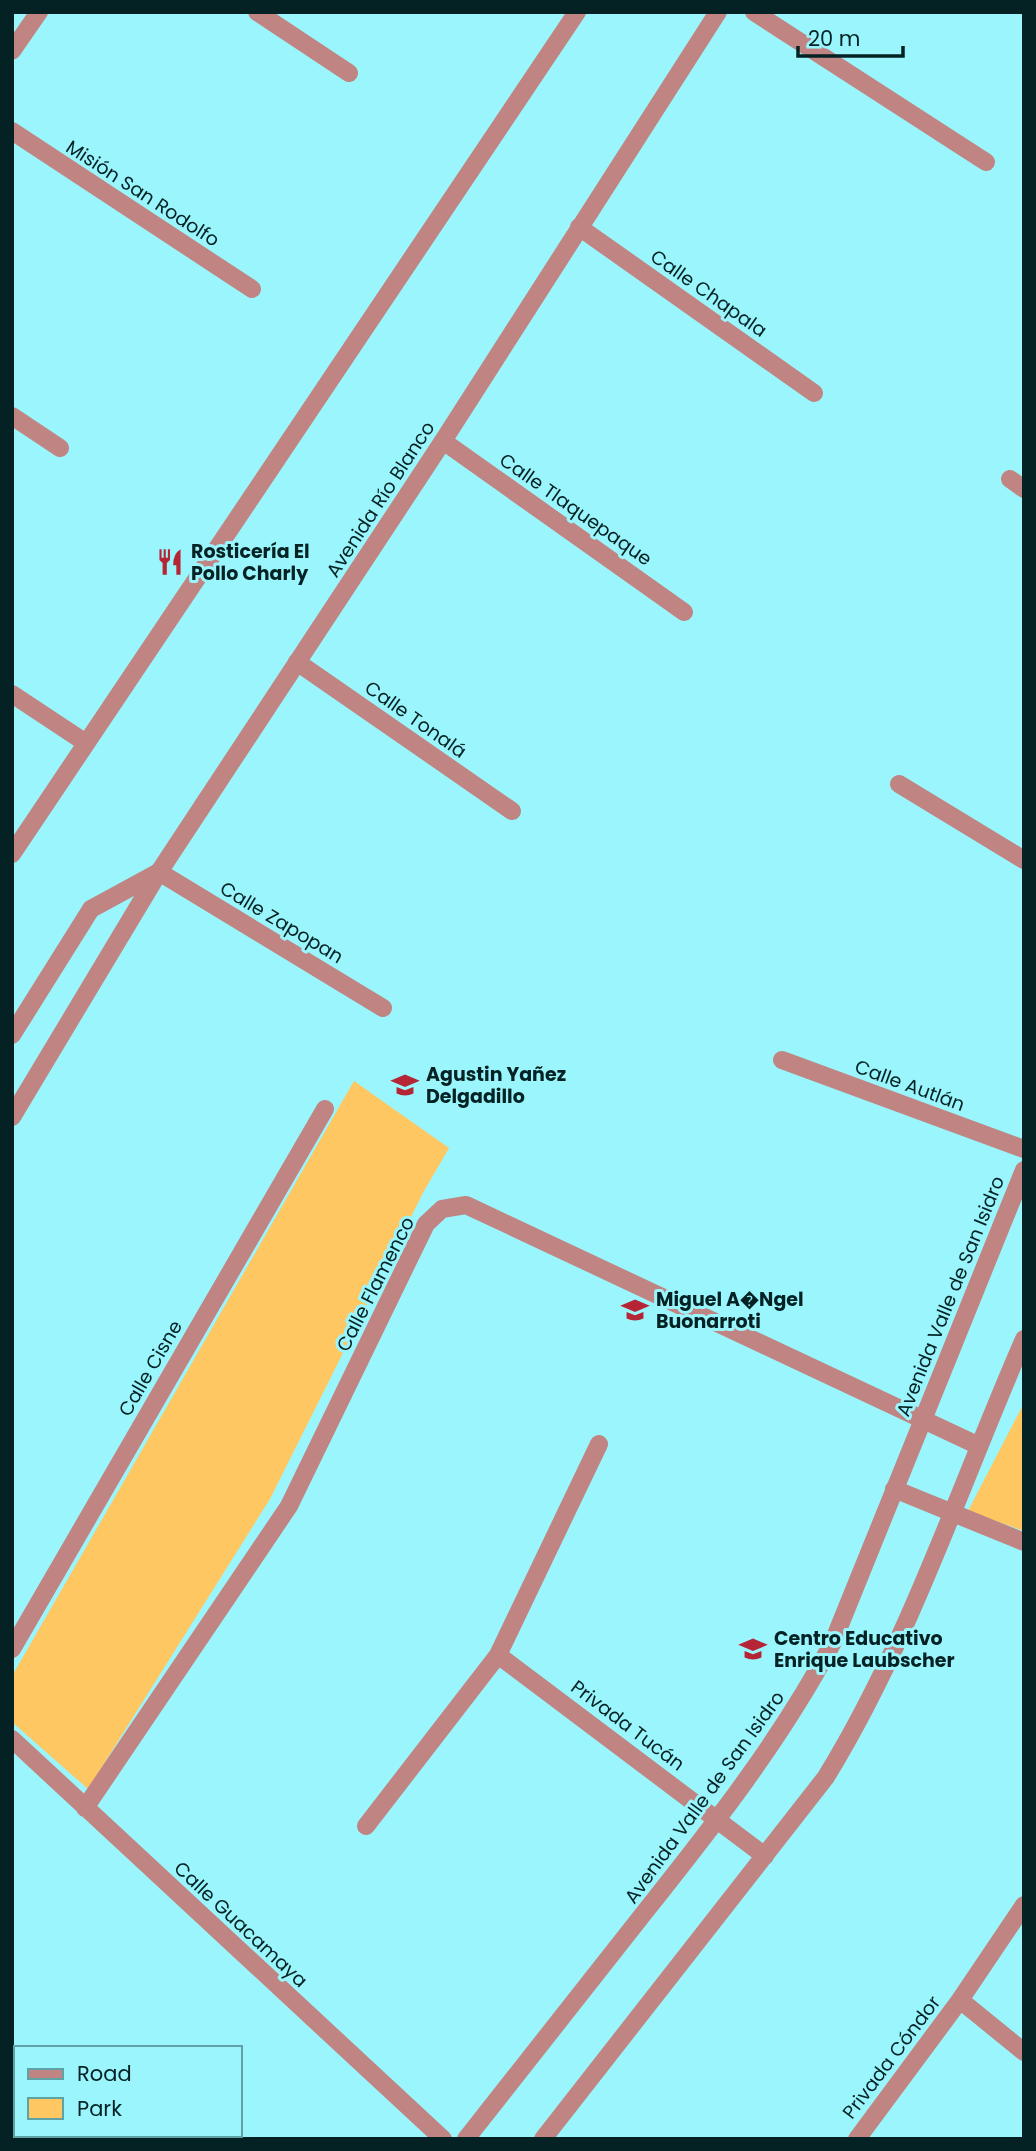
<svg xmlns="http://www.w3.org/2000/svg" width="1036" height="2151" viewBox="0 0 1036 2151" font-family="Poppins,sans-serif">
  <rect width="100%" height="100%" fill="#9af6fc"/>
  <!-- green -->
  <path fill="#fec761" d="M354,1081L449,1148L424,1191L270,1499L88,1789L12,1722V1676Z
    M1024,1403V1531L968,1511Z"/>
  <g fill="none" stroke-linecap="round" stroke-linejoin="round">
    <!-- service -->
    <path stroke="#c08482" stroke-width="18" d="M12,1035L91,909L159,872"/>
    <!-- minor -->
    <path stroke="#c08482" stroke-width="18" d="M257,12L349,73
      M754,12L986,162
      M12,51L39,12
      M12,131L252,289
      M579,227L814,393
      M12,416L60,448
      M443,441L684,612
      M1010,479L1024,489
      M297,662L512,811
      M12,694L86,743
      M899,784L1024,860
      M159,872L383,1008
      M782,1060L1024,1149
      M894,1489L1024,1542
      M12,1649L325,1109
      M498,1655L765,1856
      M12,1739L443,2139
      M85,1808L289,1506L426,1224L442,1209L466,1205L977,1445
      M366,1826L498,1655L599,1444
      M960,2000L1024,2052
      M12,2114L16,2117
      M38,2135L42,2139
      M466,2139C525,2063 585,1988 644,1913C714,1825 780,1741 833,1642L1024,1170
      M543,2139L826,1777C910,1640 960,1485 1024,1339
      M857,2139L960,2000L1024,1905"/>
    <!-- tertiary -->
    <path stroke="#c08482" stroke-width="18" d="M12,854L577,12
      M12,1117L159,872L443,441L718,12"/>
  </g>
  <!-- icons -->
  <defs>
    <symbol id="restaurant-bare" viewBox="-9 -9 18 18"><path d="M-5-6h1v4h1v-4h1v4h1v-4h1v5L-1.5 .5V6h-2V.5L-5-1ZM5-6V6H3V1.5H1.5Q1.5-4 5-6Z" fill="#b62535" stroke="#9af6fc" stroke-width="2.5" paint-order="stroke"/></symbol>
    <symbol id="school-bare" viewBox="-9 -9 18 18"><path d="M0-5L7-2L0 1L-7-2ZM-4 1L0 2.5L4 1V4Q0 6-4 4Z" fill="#b62535" stroke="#9af6fc" stroke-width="2.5" paint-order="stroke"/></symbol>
  </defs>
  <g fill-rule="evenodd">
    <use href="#restaurant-bare" x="151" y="543" width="38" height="38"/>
    <use href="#school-bare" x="386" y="1066" width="38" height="38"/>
    <use href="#school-bare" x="616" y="1291" width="38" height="38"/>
    <use href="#school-bare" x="734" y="1630" width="38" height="38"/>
  </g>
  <g text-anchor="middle" stroke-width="6" stroke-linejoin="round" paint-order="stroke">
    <!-- street labels -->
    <g font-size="19" fill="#042224" stroke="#9af6fc">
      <text transform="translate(143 193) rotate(33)" y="7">Misión San Rodolfo</text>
      <text transform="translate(709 293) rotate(35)" y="7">Calle Chapala</text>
      <text transform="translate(380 499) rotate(-57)" y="7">Avenida Río Blanco</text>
      <text transform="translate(576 509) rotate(35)" y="7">Calle Tlaquepaque</text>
      <text transform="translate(416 719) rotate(35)" y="7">Calle Tonalá</text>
      <text transform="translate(282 922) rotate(31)" y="7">Calle Zapopan</text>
      <text transform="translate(910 1085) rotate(20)" y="7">Calle Autlán</text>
      <text transform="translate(375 1284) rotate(-63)" y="7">Calle Flamenco</text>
      <text transform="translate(950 1296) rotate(-68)" y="7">Avenida Valle de San Isidro</text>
      <text transform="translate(150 1368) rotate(-60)" y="7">Calle Cisne</text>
      <text transform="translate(628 1725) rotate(37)" y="7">Privada Tucán</text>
      <text transform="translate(704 1797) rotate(-54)" y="7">Avenida Valle de San Isidro</text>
      <text transform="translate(241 1924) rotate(43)" y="7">Calle Guacamaya</text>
      <text transform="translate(891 2057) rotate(-53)" y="7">Privada Cóndor</text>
    </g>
    <!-- poi labels -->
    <g font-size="19" font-weight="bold" fill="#042224" stroke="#9af6fc" text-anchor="start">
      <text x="191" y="558">Rosticería El<tspan x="191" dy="22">Pollo Charly</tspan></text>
      <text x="426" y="1081">Agustin Yañez<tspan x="426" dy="22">Delgadillo</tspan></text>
      <text x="656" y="1306">Miguel A�Ngel<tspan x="656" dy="22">Buonarroti</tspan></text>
      <text x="774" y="1645">Centro Educativo<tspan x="774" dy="22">Enrique Laubscher</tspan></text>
    </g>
  </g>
  <!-- border -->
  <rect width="1036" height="2151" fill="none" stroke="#042224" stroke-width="28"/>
  <!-- legend -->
  <rect x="14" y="2046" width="228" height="91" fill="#9af6fc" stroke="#5ea1a6" stroke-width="2"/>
  <rect x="28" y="2069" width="35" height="10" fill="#c08482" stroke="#5ea1a6" stroke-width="2"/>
  <text x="77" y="2081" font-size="21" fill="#042224">Road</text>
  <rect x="28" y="2098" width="35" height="21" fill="#fec761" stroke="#5ea1a6" stroke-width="2"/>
  <text x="77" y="2116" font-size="21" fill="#042224">Park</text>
  <!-- scale -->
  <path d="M798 46v10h105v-10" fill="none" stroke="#042224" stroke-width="3.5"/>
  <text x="808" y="46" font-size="21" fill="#042224" stroke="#9af6fc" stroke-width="5" paint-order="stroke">20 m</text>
</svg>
